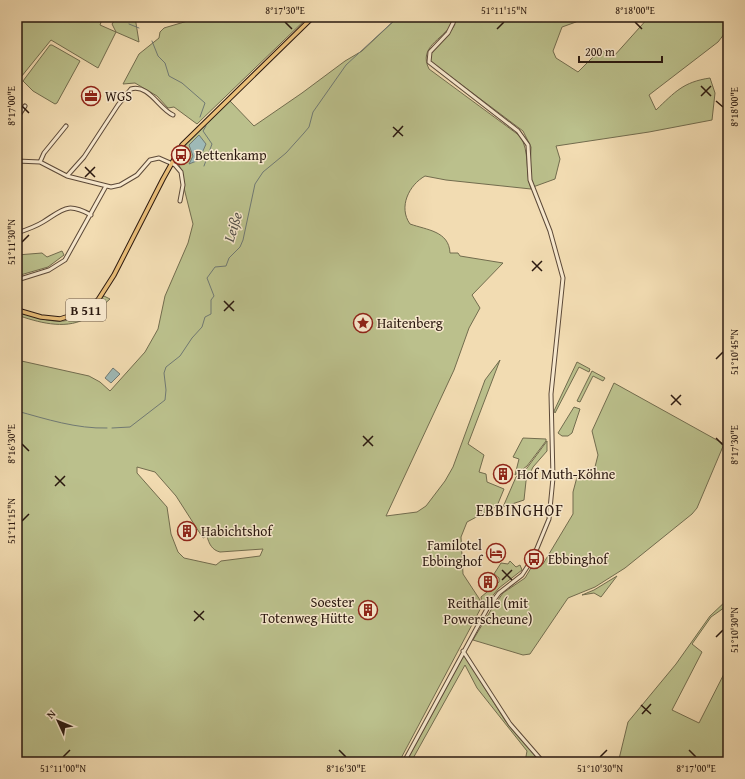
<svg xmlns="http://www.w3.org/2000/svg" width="745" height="779" viewBox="0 0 745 779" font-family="'Gentium Book Plus',serif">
  <rect width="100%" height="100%" fill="#f2dcb2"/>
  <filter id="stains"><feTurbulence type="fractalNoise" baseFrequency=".005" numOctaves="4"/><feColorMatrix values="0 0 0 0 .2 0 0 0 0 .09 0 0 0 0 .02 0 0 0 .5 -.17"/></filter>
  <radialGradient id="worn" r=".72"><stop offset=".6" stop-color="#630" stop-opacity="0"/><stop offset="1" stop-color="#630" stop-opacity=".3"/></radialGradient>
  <!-- green -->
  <path fill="#bbc08c" stroke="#726c4e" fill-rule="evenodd" d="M17,17H103L100,25L116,32L112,24L117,17H135L139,42L116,32L98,68L51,40L17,82Z
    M201,17H308L197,124L174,107L168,108L157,96L135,83L123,84L139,54L159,38L160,32L164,28Z
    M398,17H583L576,22L562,27L553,51L556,58L578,72L600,50L614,56L649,17H728V29L718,42L649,95L656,110C675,92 683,82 710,78L715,93L712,120L649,132L556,146L560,159L555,179L533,187L530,174L531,147L523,131L430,61C428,49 449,38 455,24H452C442,40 418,47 429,69L520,136C530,151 525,172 531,189L446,180L425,176C409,185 398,207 410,224C427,230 449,231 450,253H458L460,256L503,263L472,295L480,308L469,328L454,370L386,516L417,512L426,506L445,481L453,467L485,380L500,360L468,444L484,455L479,472L486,474L487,482L504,489L497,506L467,522L461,537L463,574L482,603L481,597L499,582V578L494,574L501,563L508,564L510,561L516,567L520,565L522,570L499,588L485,605L483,604L399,762H17V360L89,376L100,382L110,391L145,352L158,329L165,296L188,243L193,224L181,176L183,175L177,160L189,139L230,101L254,126L302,93L345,61L362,51ZM137,467L155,472L176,496L203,538L207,536C209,544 212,550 220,552L263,549L260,556L221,561L216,565L184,558L178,552L171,534L167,507L137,473Z
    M50,45H52L80,61L57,103L55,104L33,91L23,81Z
    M62,251L64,255L48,267L17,276V255L42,253L47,257Z
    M104,296L110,299C102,306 93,314 85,319C64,330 37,322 17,315V310C54,325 74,329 104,296Z
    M577,362L590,369L589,372L579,367L555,413L554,411Z
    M592,371L605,378L603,381L593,376L580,402L577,401Z
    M614,383L724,444L697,508L692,514L625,568L595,587L568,598L530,654L523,655L473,640L491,610L503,593L525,578L534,563L543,564L573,514V492L577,477L593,475L598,455L592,431Z
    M574,407L580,409L572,433L568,436H562L558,433Z
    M523,438L546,439V441L527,466L515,475L519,459L513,457Z
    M547,441V451L533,467L526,481L524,500L503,507L516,477L527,468Z
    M617,576L601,597L594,593L582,595L594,590Z
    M728,599V605L711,617L692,644L702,652L672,710L699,723L728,666V762H626L619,759L628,722L676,664L710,616Z
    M464,655L506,722L541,762H525L527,751L477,688L465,665L411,762H406Z"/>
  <!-- water -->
  <path fill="#9eb9b6" stroke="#707973" d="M199,135L206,144L199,160L189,164L193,156L189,145Z
    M113,368L120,374L111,383L105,378Z"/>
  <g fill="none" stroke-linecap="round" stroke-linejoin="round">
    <!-- stream -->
    <path stroke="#707973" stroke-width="1" d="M129,24L139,28
      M152,41L158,56L165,63L169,76L182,83L205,103L200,117
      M204,166L212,144L203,131L206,126
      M17,411C46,419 77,429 107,428
      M112,428L130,427L165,400L166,390L164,373L166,367L180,356L192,338L202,327L205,317L211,314V300L214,296L207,278L215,267L226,266L229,258L240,247L243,240L255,184L263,172L286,153L304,133L309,127L313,112L346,65L398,17"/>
    <defs>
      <path id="minor" d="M17,118L25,106
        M17,161L40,162L67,176L111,187L120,185L137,175L150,160L159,158L175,165L181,172L183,185L180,201
        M40,162L44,153L66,126
        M67,176L84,157L118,105L131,89C149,84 159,109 173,115
        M17,233C26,230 35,227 43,222C64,209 67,202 91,215
        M17,280L49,270L65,260L106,186
        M463,651L510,724L543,762
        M404,762L487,609L499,593L522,575L533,558L549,519L553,478L551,394L563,278L550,231L530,180L528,145L518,131L429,62L430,52L448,33L456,17"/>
      <path id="major" d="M17,310L41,317L60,319L79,313L98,300L114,275L163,179L182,145L313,17"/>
    </defs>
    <!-- minor casing -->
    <use href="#minor" stroke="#5c4938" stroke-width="5"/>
    <!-- major casing -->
    <use href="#major" stroke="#2a180f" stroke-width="5.5"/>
    <!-- minor -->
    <use href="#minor" stroke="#f7e8cd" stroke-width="3"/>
    <!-- major -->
    <use href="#major" stroke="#e9be79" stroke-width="3.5"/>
  </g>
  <!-- ticks -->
  <path fill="none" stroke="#2a180f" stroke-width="1.5" d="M285,22L292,29M635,22L642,29M497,29L504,22M701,86L711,96M701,96L711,86M716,101L723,107M22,106L29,113M393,127L403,136M393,137L403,126M85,167L95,177M85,177L95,167M22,242L29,235M532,261L542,271M532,271L542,261M224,301L234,311M224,311L234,301M716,359L723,352M671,395L681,405M671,405L681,395M363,436L373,446M716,438L723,445M22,444L29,451M363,446L373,436M55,476L65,486M55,486L65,476M22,521L29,514M502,570L512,580M502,580L512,570M194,611L204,620M194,621L204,611M716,637L723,630M641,705L651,714M642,714L651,704M339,750L346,757M689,750L696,757M63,757L70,750M600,757L607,750"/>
  <!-- icons -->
  <defs>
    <symbol id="office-ring" viewBox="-11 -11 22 22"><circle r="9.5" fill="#f7e8cd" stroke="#8f2418" stroke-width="1.5"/><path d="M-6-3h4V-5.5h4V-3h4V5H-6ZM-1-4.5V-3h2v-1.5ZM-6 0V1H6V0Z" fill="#8f2418"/></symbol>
    <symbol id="bus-ring" viewBox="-11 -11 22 22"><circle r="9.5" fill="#f7e8cd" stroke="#8f2418" stroke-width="1.5"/><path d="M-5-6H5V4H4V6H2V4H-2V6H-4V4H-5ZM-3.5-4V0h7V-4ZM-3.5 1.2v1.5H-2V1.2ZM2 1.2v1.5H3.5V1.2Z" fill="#8f2418"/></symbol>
    <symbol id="sight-ring" viewBox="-11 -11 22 22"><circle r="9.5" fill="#f7e8cd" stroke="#8f2418" stroke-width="1.5"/><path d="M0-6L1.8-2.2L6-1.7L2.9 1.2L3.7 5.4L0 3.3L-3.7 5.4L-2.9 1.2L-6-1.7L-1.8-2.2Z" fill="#8f2418"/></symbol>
    <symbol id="building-ring" viewBox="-11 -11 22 22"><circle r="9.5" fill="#f7e8cd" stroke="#8f2418" stroke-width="1.5"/><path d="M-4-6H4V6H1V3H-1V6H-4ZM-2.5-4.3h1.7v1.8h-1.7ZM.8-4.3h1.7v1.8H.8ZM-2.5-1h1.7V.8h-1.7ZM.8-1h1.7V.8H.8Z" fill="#8f2418"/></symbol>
    <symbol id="hotel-ring" viewBox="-11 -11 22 22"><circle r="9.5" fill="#f7e8cd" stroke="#8f2418" stroke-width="1.5"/><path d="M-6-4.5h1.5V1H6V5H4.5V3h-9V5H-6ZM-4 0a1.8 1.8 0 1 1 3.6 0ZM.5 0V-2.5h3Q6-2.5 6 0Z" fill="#8f2418"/></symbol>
  </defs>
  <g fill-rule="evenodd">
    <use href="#office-ring" x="80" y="85" width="22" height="22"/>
    <use href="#bus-ring" x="170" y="144" width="22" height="22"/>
    <use href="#sight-ring" x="352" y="312" width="22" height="22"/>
    <use href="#building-ring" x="492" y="463" width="22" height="22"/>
    <use href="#building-ring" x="176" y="520" width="22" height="22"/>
    <use href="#hotel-ring" x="485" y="542" width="22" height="22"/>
    <use href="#bus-ring" x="523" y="548" width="22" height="22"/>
    <use href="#building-ring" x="477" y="571" width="22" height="22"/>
    <use href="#building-ring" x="357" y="599" width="22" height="22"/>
  </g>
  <g text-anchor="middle" stroke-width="3" stroke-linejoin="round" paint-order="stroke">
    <!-- shield labels -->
    <rect fill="#f7e8cd" stroke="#685648" stroke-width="1" x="66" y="299" width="40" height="22" rx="3"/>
    <g font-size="13" font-weight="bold" fill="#2a180f">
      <text x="86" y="315">B 511</text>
    </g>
    <!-- poi labels -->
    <g font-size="14" fill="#2a180f" stroke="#f7e8cd" text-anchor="start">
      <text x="105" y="101">WGS</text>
      <text x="195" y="160">Bettenkamp</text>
      <text x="377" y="328">Haitenberg</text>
      <text x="517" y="479">Hof Muth-Köhne</text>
      <text x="201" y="536">Habichtshof</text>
      <text x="482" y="550" text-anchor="end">Familotel<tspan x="482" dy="16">Ebbinghof</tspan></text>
      <text x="548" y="564">Ebbinghof</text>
      <text x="354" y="607" text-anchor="end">Soester<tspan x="354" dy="16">Totenweg Hütte</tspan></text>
      <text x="488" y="608" text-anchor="middle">Reithalle (mit<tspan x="488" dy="16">Powerscheune)</tspan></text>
    </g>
    <!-- water labels -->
    <g font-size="15" font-style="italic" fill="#535049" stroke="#f7e8cd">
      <text transform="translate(233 227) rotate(-73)" y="5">Leiße</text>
    </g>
    <!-- quarter labels -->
    <g font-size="16" letter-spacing="1" fill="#2a180f" stroke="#f7e8cd">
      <text x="520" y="516">EBBINGHOF</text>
    </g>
  </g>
  <!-- margin -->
  <rect width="745" height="779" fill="none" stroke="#f2dcb2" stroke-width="44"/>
  <!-- north arrow -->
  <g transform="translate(58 721) rotate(314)" stroke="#f7e8cd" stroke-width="3" paint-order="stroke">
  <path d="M0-3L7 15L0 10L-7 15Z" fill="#2a180f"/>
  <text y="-6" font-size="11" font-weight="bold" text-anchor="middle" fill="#2a180f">N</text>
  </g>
  <!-- scale -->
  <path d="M579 56v6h83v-6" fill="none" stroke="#2a180f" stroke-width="2"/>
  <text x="585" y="56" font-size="12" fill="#2a180f" stroke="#f7e8cd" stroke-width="3" paint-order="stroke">200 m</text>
  <rect x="22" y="22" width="701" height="735" fill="none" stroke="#2a180f" stroke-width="1.5"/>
  <g font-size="10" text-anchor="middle" fill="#2a180f">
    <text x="285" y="14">8°17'30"E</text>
    <text x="504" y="14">51°11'15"N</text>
    <text x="635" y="14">8°18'00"E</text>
    <text transform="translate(11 106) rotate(-90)" y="4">8°17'00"E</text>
    <text transform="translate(734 107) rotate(-90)" y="4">8°18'00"E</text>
    <text transform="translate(11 242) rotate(-90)" y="4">51°11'30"N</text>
    <text transform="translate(734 352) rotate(-90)" y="4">51°10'45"N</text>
    <text transform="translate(11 444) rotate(-90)" y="4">8°16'30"E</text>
    <text transform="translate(734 445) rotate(-90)" y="4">8°17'30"E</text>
    <text transform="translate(11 521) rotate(-90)" y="4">51°11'15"N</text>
    <text transform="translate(734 630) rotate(-90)" y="4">51°10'30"N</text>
    <text x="63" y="772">51°11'00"N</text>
    <text x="346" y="772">8°16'30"E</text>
    <text x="600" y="772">51°10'30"N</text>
    <text x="696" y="772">8°17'00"E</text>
  </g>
  <rect width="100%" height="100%" filter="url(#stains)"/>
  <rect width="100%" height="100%" fill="url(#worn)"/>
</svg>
